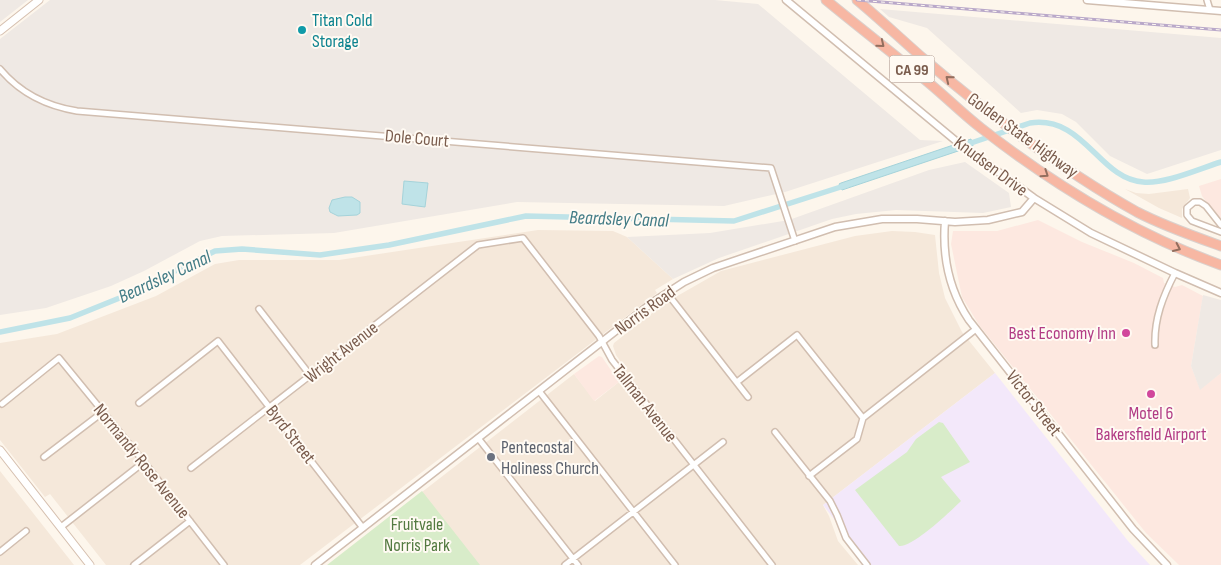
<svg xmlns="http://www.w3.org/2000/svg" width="1221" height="565" viewBox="0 0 1221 565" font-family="'Sofia Sans Condensed',sans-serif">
  <rect width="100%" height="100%" fill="#fdf6ec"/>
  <!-- residential -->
  <path fill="#f5e8da" d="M1125,189L1136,193L1149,194L1188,189L1190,198L1182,209V218L1159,208Z
    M538,230L613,231L627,237L673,279L655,290L657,293L300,565H106L50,494L45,497L0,440V343L57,334L156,296L215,264L239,260H339Z
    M892,231L915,232L935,235L939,273L945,298L962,332L995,373L823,505L829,516L838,541L858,565H479L422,492L574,374L595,401L619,382L623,365L616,355L613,346L614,343L665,303L721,271L855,236Z
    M0,471L74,565H0Z"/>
  <!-- commercial -->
  <path fill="#fde8e0" d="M1221,179V222L1202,196L1199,186Z
    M1038,220L1082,242L1134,263L1161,277L1163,278L1164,283L1175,287L1182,285L1203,296L1191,366L1200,389L1221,373V565H1179L1146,533L979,325L962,297L951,244L953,231H997Z
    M599,356L602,357L619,382L594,401L574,374Z"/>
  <!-- industrial -->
  <path fill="#efe9e4" d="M0,0H28L0,22Z
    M50,0H715L758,4L920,140L943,141L785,192L724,206L517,202L334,233L222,236L200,241L144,271L111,286L46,308L0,315V39Z
    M880,9L1221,38V150L1147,174L1110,156L1076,122L1062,114L1037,110L1021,113L927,28L889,17Z
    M965,162L1009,193L1011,207L983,213L896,210L856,214L832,219L719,258L673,279L627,237L710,233L789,220L929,170Z
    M1203,295L1221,300V373L1200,390L1191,366Z"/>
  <!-- education -->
  <path fill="#f3e8fa" d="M995,373L1128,541L1150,565H870L823,505Z"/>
  <!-- green -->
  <path fill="#d8ecc9" d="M939,422L943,423L970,462L941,477L961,501C951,511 912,548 899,546L855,490L907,452L916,439Z
    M422,491L480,565H327Z"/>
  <!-- water -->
  <path fill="#bfe3e8" stroke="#a5d3da" d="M971,139L973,146L842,190L839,184L841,183Z
    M404,181L428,183L425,207L402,204Z
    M345,197H352L360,202V213L357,215L338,216L330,212L329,208L332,200Z"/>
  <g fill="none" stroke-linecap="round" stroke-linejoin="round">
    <!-- canal -->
    <path stroke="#bfe3e8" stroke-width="5.5" d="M965,145L1030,123C1084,115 1099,179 1143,182C1166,184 1198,169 1221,162
      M0,332L70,318L127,295L215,251L242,249L320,255L389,245L526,216L734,221L847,185"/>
    <defs>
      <path id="minor" d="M1207,0L1210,10
        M0,69C20,93 46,106 77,111L771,168L795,241
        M1221,225L1206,206L1200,202H1194L1187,208V215L1192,221L1221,232
        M667,293L748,397
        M259,309L310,375
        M1155,345C1154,319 1163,296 1175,273
        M737,382L797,335L863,418
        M539,391L675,565
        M139,403L218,341L363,528
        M2,404L59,358L144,462L224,565
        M863,418L976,329
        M775,432L830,501L837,515L846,538L867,565
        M478,438L578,565
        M44,457L103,412
        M191,468L478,245L523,238L599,336L612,360L772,565
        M809,476L857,439L863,418
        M61,527L144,462
        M0,552L26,531
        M134,565L190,521
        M565,565L723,442"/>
      <path id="tertiary" d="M786,0L956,141L1034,198L1091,233L1175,273L1221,293
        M1087,0L1221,11
        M945,221C942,258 949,290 969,320L1133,529L1167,565
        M315,565L653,302L684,282L713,268L835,227L882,219H917L955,222L988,220L1022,212L1034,198"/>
      <path id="secondary" d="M0,31L39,0
        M0,450L90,565"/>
      <path id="motorway" d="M826,0C860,28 895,55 929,83C947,98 963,114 981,128C1054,185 1134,234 1221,265
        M857,0C880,19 902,40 925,60C991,116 1061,170 1137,212C1164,226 1193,236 1221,246"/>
    </defs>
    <!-- minor casing -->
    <use href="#minor" stroke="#d1beb0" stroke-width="8"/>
    <!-- tertiary casing -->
    <use href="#tertiary" stroke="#d1beb0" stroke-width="9"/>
    <!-- secondary casing -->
    <use href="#secondary" stroke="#d6c0b0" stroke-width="9"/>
    <!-- motorway casing -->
    <use href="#motorway" stroke="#dad1cd" stroke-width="11"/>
    <!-- minor -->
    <use href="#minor" stroke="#fff" stroke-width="5"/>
    <!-- tertiary -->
    <use href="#tertiary" stroke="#fff" stroke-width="6"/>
    <!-- secondary -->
    <use href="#secondary" stroke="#fff" stroke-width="7"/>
    <!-- motorway -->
    <use href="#motorway" stroke="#f7b7a3" stroke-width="9"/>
    <defs>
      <path id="rail" d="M857,0L1221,30"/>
    </defs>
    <!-- rail casing -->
    <use href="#rail" stroke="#b9a8c9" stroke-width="3"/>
    <!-- rail -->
    <use href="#rail" stroke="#fffaf3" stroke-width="1" stroke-dasharray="4" stroke-linecap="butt"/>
  </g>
  <!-- one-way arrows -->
  <defs><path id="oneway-chevron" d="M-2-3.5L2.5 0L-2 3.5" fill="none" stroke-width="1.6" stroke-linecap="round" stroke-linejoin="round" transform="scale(1.25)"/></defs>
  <g stroke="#936e5e">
    <use href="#oneway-chevron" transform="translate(881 44) rotate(39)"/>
    <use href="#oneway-chevron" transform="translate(949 79) rotate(-141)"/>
    <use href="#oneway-chevron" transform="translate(1045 174) rotate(34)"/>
    <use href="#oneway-chevron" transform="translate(1177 248) rotate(25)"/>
  </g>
  <!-- markers -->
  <circle fill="#0f9aa8" stroke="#fffaf3" stroke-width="2" cx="302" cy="30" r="5"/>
  <g fill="#d1479c" stroke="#fffaf3" stroke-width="2">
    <circle cx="1126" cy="333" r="5"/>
    <circle cx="1151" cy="394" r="5"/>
  </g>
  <circle fill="#6b7280" stroke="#fffaf3" stroke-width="2" cx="491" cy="457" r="5"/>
  <g text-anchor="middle" stroke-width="4" stroke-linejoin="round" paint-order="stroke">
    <!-- shield labels -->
    <rect fill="#fffaf3" stroke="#a28b7f" stroke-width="1" x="889.5" y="55.5" width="45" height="27" rx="4"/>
    <g font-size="16" font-weight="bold" fill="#7a5c4d">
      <text x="912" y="75">CA 99</text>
    </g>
    <!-- culture labels -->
    <g font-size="18" fill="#0d838f" stroke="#fffaf3" text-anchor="start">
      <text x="312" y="26">Titan Cold<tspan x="312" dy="21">Storage</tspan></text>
    </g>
    <!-- street labels -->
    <g font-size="18" fill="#7a5c4d" stroke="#fffaf3">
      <text transform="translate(1023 135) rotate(36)" y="6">Golden State Highway</text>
      <text transform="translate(417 138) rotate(5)" y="6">Dole Court</text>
      <text transform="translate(991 166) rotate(37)" y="6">Knudsen Drive</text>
      <text transform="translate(645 310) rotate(-36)" y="6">Norris Road</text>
      <text transform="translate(341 352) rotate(-38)" y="6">Wright Avenue</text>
      <text transform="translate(645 403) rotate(52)" y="6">Tallman Avenue</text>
      <text transform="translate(1034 403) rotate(52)" y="6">Victor Street</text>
      <text transform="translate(291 434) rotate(52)" y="6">Byrd Street</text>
      <text transform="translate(142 461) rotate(51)" y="6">Normandy Rose Avenue</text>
    </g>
    <!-- hotel labels -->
    <g font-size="18" fill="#b23c85" stroke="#fffaf3" text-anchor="end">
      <text x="1116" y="339">Best Economy Inn</text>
      <text x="1151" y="419" text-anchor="middle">Motel 6<tspan x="1151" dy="21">Bakersfield Airport</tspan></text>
    </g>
    <!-- worship labels -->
    <g font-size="18" fill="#5b616d" stroke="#fffaf3" text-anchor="start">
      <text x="501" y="453">Pentecostal<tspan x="501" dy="21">Holiness Church</tspan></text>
    </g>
    <!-- park labels -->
    <g font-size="18" fill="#537a41" stroke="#fffaf3">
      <text x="417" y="530">Fruitvale<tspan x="417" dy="21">Norris Park</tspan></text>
    </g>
    <!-- water labels -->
    <g font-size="19" font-style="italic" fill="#437c86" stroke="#fffaf3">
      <text transform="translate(619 218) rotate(2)" y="7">Beardsley Canal</text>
      <text transform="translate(164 276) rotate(-25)" y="7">Beardsley Canal</text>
    </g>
  </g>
</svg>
